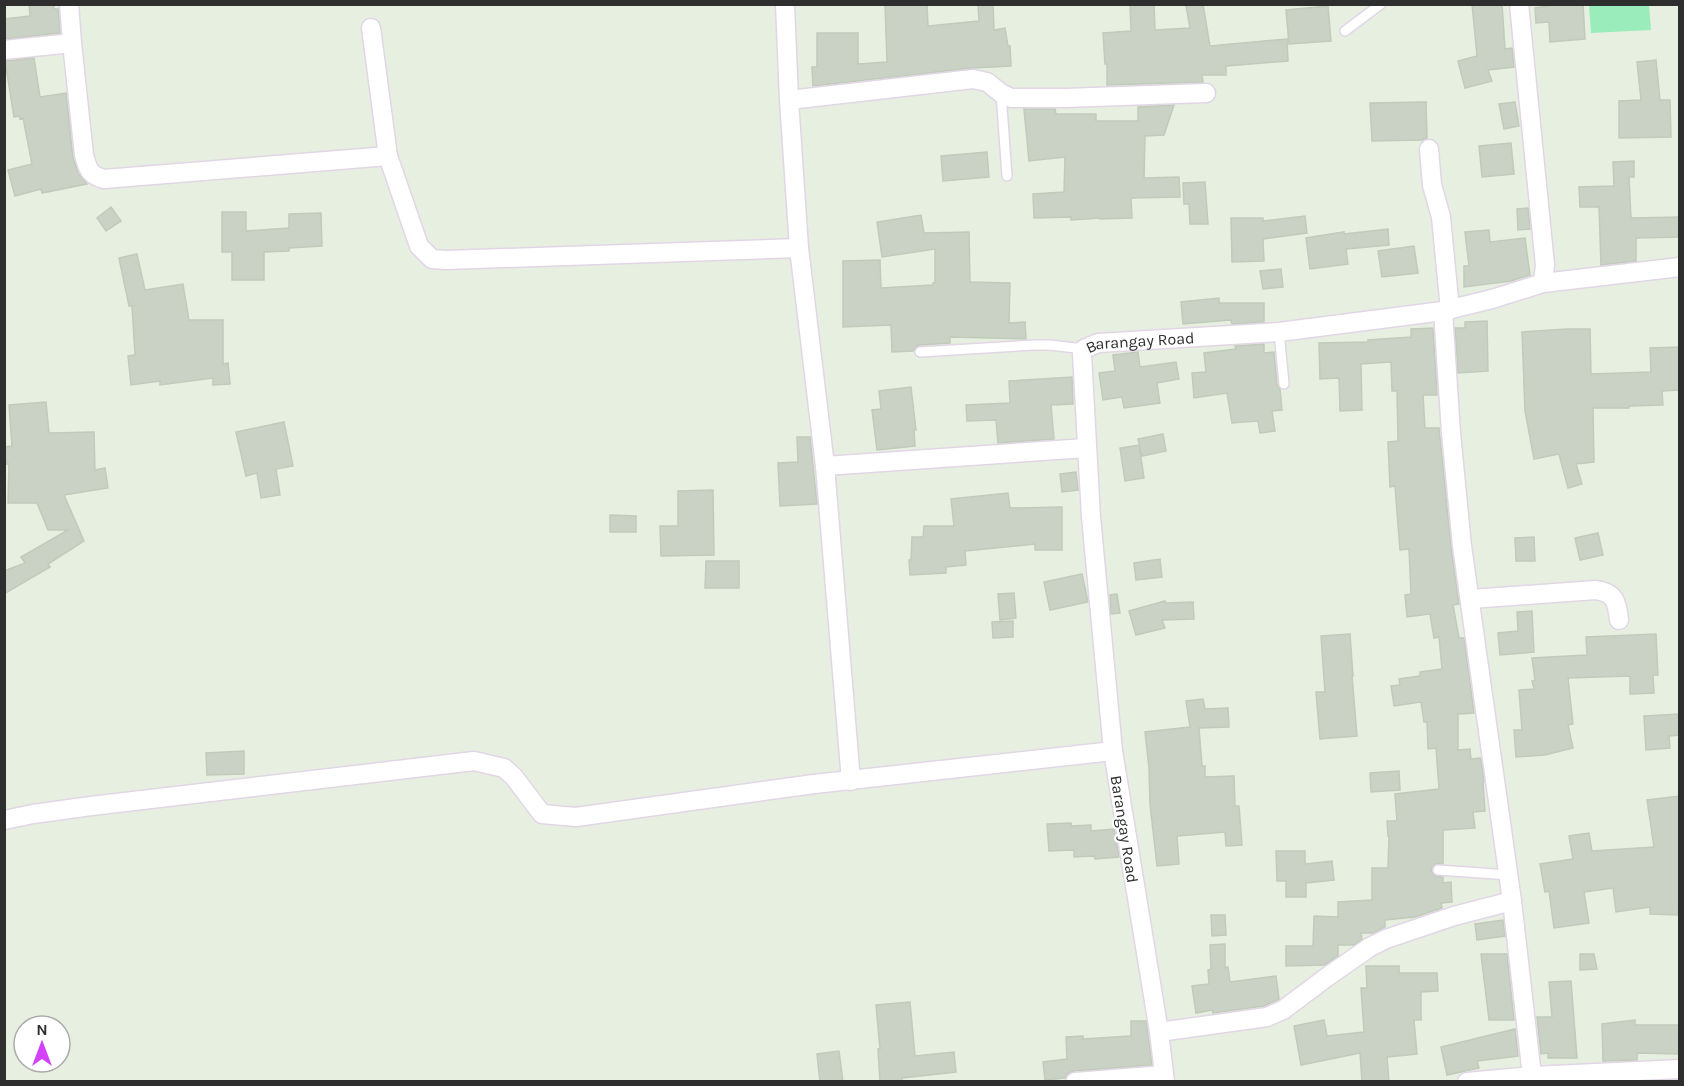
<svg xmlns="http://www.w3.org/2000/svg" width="1684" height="1086" viewBox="0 0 1684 1086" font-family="Karla,sans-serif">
  <rect width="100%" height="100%" fill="#e7efe1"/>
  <!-- pitch -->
  <path fill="#9aecba" d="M1589,5H1649L1651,30L1591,33Z"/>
  <!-- building -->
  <path fill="#cad2c6" stroke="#c0cbba" stroke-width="1.5" d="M29,4H53L54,9H58L60,33L4,39V19L30,16Z
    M885,4H927L928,26L979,21L978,4H993L994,30L1005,28L1008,46H1010L1011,66L972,68L813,86L812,67H817V33H858V64L887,62Z
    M1130,4H1154L1155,30L1190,28L1186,6L1203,4L1210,46L1287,39L1288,61L1226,66V75H1202L1203,82L1107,85V64H1105L1103,33L1131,31Z
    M1472,4H1502L1505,49L1512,48L1514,67L1488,70L1492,81L1465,88L1458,61L1477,56Z
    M1549,4H1583L1585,39L1550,42L1549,22L1536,23L1535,8L1549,6Z
    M1328,6L1331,41L1289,44L1286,10Z
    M34,58L40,97L66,93L73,158L78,173L87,184L42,193L41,189L15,196L8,170L32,164L23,118L20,119L19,116L14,117L5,61Z
    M1656,60L1660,100H1670L1671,137L1619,138V101L1641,100L1637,62Z
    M1426,102L1427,138L1422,140L1372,141L1370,103Z
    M1515,102L1519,126L1504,129L1499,104Z
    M1174,105L1164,135L1145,136L1144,178L1179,177L1180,197L1131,198L1132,218L1100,219V218L1071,220V217L1034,218L1033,194L1064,192L1065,157L1029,161L1024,109H1055L1056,114H1096V121H1138V107Z
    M1511,143L1514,174L1482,177L1479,146Z
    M987,152L989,177L943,181L941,156Z
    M1634,161V177H1629L1631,218L1680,217V237L1636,238V261L1601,265L1599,207H1580L1579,187L1614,186L1613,162Z
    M1205,182L1208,224H1190L1189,204H1184L1183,183Z
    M111,207L121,221L106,231L97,218Z
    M1528,208L1530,229L1518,230L1517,209Z
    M222,212H246V231L289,228V214L321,213L322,246L289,248V251L264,252V280H232V252H222Z
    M921,215L924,233L969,232L970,282L1010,283L1009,323L1025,322L1026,339L950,337V343L919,345L916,347L913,351L892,352L891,325L843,327V261L880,260L881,288L933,285V283H935V249L882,257L877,222Z
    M1305,216L1307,233L1263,239L1264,261L1232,262L1231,218H1263V221Z
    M1388,229L1389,245L1346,249L1348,264L1310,269L1306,238L1344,232V234Z
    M1489,230L1490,242L1525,238L1530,275L1511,281L1464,287V266H1469L1465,232Z
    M1414,246L1418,273L1382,277L1378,251Z
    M137,254L145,290L183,284L189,320H223V364L228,363L230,384L213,385V378L160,385V381L131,385L128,356L135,355L132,306H129L119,258Z
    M1281,269L1283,287L1263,289L1260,271Z
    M1219,298V303H1264V322L1232,324L1231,320L1183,324L1181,302Z
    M1487,321L1488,371L1458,373L1455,328H1465V322Z
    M1433,328L1437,395H1423L1425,428H1439L1451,547L1459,604L1453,605L1459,638H1464L1474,713L1458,714V750L1470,749L1471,759L1481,758L1484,782L1483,783L1485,811L1473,812L1475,828L1443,830V864H1435L1431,870L1435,876L1443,877V883L1451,882L1452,902L1441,903L1442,908L1415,917L1385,920V927L1373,933H1361L1362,939L1354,945H1338V956L1324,965L1286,966V946H1313L1314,916L1338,917V902L1372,900V868H1388L1389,836H1388L1387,821H1397L1395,794L1439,789L1436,748L1428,749L1427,722H1424L1421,702L1394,706L1391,686L1400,685L1399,679L1420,676V672L1442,669L1439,637L1434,638L1430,614L1407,617L1405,595L1411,594L1409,549L1400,550L1395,486L1390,487L1388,442L1398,441L1397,391H1392L1391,362L1361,364L1362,410L1340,411L1339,378L1320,379L1319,343L1368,342V340L1411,337V329Z
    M1567,329H1590L1591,374L1651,372L1650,348L1680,347V390L1662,391L1663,405L1629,406V408H1593L1594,462L1576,464L1582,484L1568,488L1559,454L1534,459L1525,411L1522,332Z
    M1264,344V353L1274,352L1277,385L1280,389L1282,410L1272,411L1275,431L1260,433L1258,421L1232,423L1227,393L1194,398L1192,373L1206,372L1204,353L1236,349L1235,346Z
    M1138,352L1140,367L1176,362L1179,379L1157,383L1160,403L1124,408L1122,397L1103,400L1099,373L1115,371L1113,355Z
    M1072,377L1073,404L1051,405L1054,439L998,443L996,420L967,421L966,405L1010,403L1009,381Z
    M911,387L916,430H914L915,446L877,450L872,410L881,409L879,391Z
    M46,402L49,433L94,432L95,470L105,468L108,488L64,495L84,541L48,564L50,567L4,594V571L25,563L21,557L68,530H48L37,503H8L9,464H6L4,447L12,446L9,405Z
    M284,422L293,466L276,469L280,495L261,498L257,473L246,476L236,432Z
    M1163,434L1166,451L1142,456L1138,439Z
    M797,437H810L817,504L780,506L778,463L798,462Z
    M1139,445L1144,478L1125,481L1120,448Z
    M1076,472L1078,490L1062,492L1060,474Z
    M713,490L714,555L661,556L660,526H678V491Z
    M1008,493L1010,508L1062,507V550H1035V544L965,551L966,565L946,567V573L910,575L909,560H911L912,537H923L924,526H954L951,499Z
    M610,515L636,516V532H610Z
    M1598,533L1603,555L1580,560L1575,538Z
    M1534,537L1535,561H1516L1515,538Z
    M1160,559L1162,577L1136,580L1134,563Z
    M706,561H739V588H705Z
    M1082,574L1088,602L1050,610L1044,582Z
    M1014,593L1016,618L1000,620L998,594Z
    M1117,594L1120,613L1111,614L1110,595Z
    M1165,601L1166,603L1193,602L1194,619L1162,620L1165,628L1136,635L1129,611Z
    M1532,611L1534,652L1500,655L1498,633L1518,631L1517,612Z
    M1013,621V637L993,638L992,622Z
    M1350,634L1353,676H1352L1357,736L1320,739L1316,692H1325L1321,636Z
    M1656,634L1658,675H1653L1654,693L1630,694V676L1568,678L1573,724L1568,725L1573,748L1545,755L1516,757L1514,730H1522L1519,690L1534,689L1532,681L1535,680L1532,658L1587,655L1586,637Z
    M1203,699L1205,709L1228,708L1229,727L1199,728L1202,766H1205V777L1234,776L1235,806H1239L1242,845L1226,846L1225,832L1177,836L1179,864L1157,866L1150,804L1149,768L1145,732L1190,727L1186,701Z
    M1680,714V735L1669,736L1670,748L1646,750L1644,716Z
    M244,751V774L207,775L206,753Z
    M1399,771L1400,790L1371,792L1370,773Z
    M1680,796V884L1678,915L1650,914V907L1616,912L1613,888L1584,892L1589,923L1554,928L1549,891L1545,892L1540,864L1573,859L1569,836L1589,833L1592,851L1654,847L1647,800Z
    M1071,823V826L1091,825V831L1114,829L1119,857L1095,859L1094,856L1074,857V850L1049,851L1047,824Z
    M1276,851H1305V864L1332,861L1334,880L1306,883V897H1286V881H1277Z
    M1211,915H1225L1226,935L1212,936Z
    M1503,920L1505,936L1477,940L1475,924Z
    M1225,944V968L1228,967L1230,982L1276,976L1279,999L1264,1006L1213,1013L1212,1010L1196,1013L1192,986L1209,984L1208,970L1211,969L1210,945Z
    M1481,954H1507L1514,1020H1489Z
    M1580,954H1594L1597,969L1580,970Z
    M1366,966H1399V973H1437L1438,991L1421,992V1020H1414L1417,1054L1387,1057L1389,1082H1362L1360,1053L1301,1065L1294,1026L1324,1020L1327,1036L1364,1032L1361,988H1367Z
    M1571,981L1577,1058H1548V1053L1541,1054L1537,1017H1552L1549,982Z
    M910,1002L915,1056L954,1052L956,1072L902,1078V1082H880L878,1049H880L876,1005Z
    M1635,1020V1025H1680V1054L1637,1053V1060L1603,1061L1602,1024Z
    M1131,1021H1146L1152,1065L1074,1071L1068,1073L1065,1078L1045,1080L1043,1062L1067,1059L1066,1037L1083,1036V1039L1131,1036Z
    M1515,1029L1518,1056L1477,1061L1479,1068L1447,1075L1441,1047Z
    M839,1051L843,1082H820L817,1054Z"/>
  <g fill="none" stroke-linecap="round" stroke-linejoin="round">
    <defs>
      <path id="lane" d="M1345,31L1381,4
        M1001,93L1007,176
        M1279,332L1284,384
        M920,352L1034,345H1050L1084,349
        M1438,870L1509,875"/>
      <g id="street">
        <path d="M69,4L72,43L84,155C88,169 89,175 104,179L388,156"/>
        <path d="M785,4L789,100L799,248L825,466L1086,448"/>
        <path d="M371,28L388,156L419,246L432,259L446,260L799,248"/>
        <path d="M4,50L72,43"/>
        <path d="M789,100L973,79L987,82L1001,93L1011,98H1065L1206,93"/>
        <path d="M1429,149L1432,185L1441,217L1450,310"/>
        <path d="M1543,283L1680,267"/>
        <path d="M1443,311L1451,433L1462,546L1512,901L1532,1076"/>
        <path d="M825,466L851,781"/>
        <path d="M1471,599L1595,590C1615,592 1617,602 1619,620"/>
        <path d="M4,820L33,814L91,806L474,761L504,768L514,777L542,814L576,817L814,784L1113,751"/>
        <path d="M1159,1032L1267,1017L1283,1010L1327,977L1370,947L1386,939L1454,916L1512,901"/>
        <path d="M1075,1082L1164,1075"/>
        <path id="s1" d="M1165,1082L1159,1032L1113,751L1091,517L1082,354L1084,349L1098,343L1279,332L1443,311L1492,299L1543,283L1545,265L1519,4"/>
        <path d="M1467,1082L1532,1076L1680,1069"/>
      </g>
    </defs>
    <!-- lane casing -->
    <use href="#lane" stroke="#e2d6e6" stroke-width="12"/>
    <!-- street casing -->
    <use href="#street" stroke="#e2d6e6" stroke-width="21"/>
    <!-- lane -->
    <use href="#lane" stroke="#fff" stroke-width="9"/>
    <!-- street -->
    <use href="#street" stroke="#fff" stroke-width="18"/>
  </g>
  <g text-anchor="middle" stroke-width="4.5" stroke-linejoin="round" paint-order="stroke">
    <!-- street labels -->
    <g font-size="16" fill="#2e2e2e" stroke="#fff">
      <text dy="6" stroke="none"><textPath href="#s1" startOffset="796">Barangay Road</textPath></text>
      <text transform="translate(1125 829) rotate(81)" y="6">Barangay Road</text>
    </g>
  </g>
  <!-- border -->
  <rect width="1684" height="1086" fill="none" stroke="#2e2e2e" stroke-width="12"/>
  <!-- north arrow -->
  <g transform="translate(42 1044)"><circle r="28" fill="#ffffff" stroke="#ababab" stroke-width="1.5"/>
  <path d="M0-4.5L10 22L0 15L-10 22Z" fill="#d242fa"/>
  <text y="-9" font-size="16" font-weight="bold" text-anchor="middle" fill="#2e2e2e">N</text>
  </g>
</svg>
